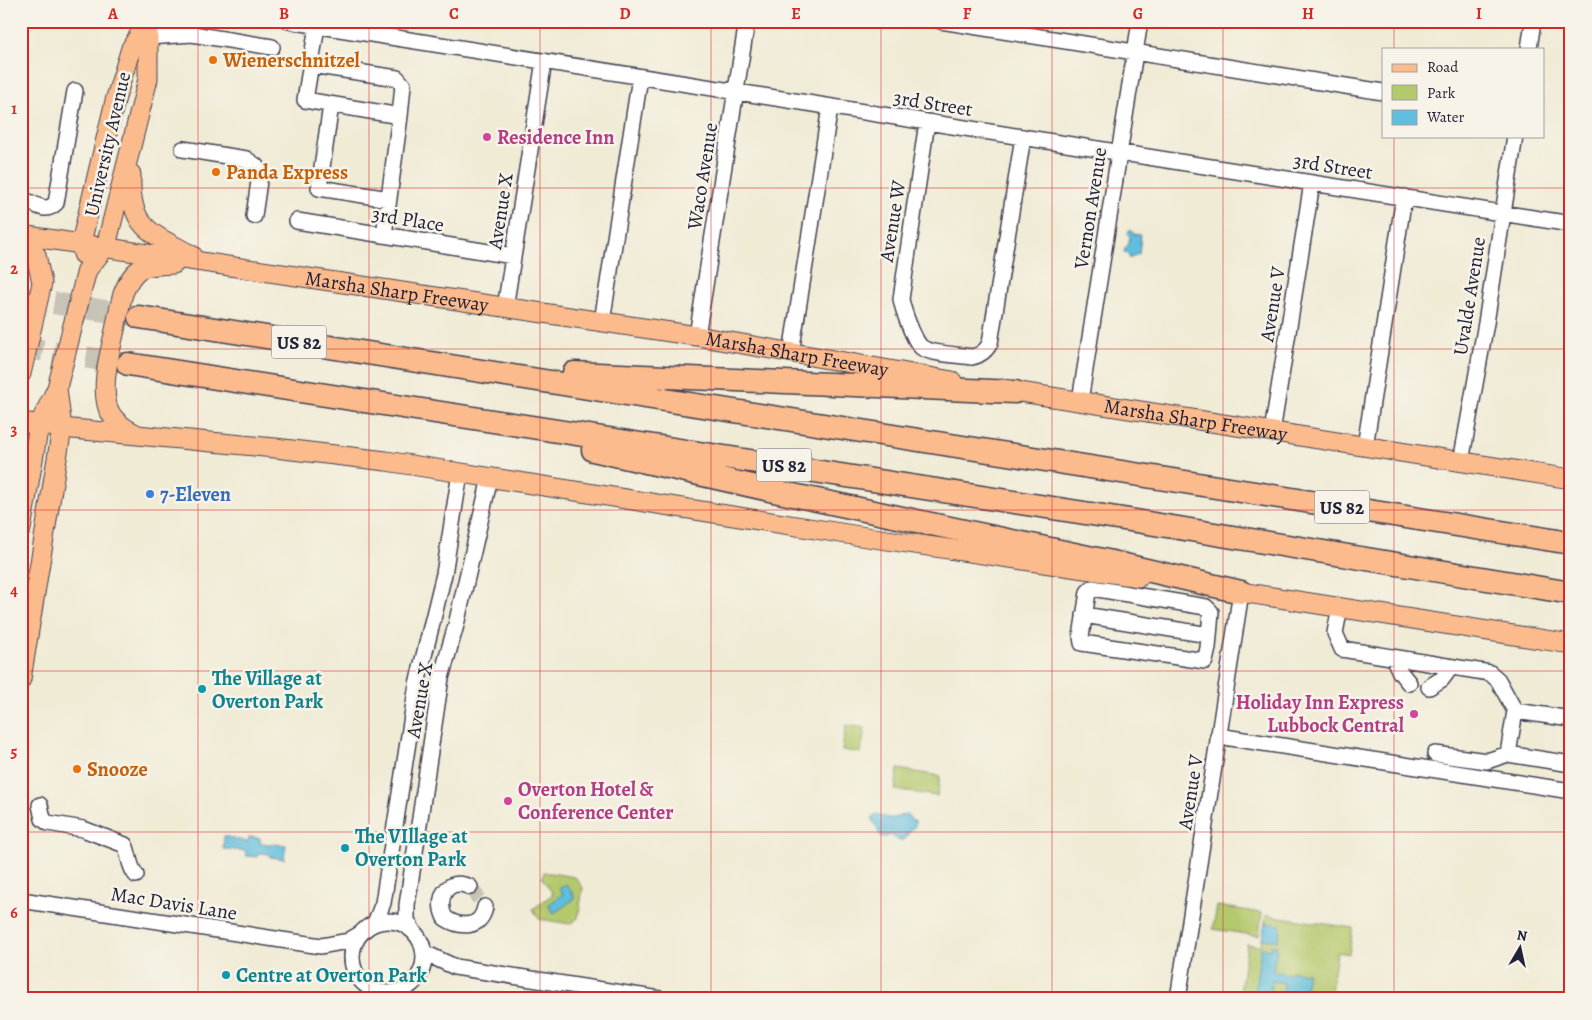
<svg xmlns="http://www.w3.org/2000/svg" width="1592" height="1020" viewBox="0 0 1592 1020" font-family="Alegreya,serif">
  <rect width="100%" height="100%" fill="#f7f3e8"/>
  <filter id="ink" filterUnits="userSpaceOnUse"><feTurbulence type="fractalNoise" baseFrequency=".02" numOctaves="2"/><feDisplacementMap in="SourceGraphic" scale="10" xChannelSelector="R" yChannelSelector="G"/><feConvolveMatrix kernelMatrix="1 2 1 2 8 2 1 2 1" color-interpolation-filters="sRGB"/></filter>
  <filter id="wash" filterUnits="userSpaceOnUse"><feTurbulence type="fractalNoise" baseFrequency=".0096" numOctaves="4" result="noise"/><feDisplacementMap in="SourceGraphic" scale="20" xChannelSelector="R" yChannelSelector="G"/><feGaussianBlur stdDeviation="1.12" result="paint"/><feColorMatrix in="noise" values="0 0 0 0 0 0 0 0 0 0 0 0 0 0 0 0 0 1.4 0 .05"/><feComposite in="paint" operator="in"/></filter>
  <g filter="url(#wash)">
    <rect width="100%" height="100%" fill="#f0ebd5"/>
    <!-- green -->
    <path fill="#b4c86c" stroke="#6b7554" d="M846,725L865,728L861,753L842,750Z
      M898,769L940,776L937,796L895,790Z
      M544,872L575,877L583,888L578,918L570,924L539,919L533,909L553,894L542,878Z
      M1217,906L1262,913L1259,936L1213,929Z
      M1266,915L1353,928L1349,954L1337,952L1330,999H1239L1247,944L1261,946Z"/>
    <!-- water -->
    <path fill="#5fbddd" stroke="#40708c" d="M1131,230L1134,234L1141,235L1139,254L1133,256L1132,258H1129V255L1124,252L1125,248L1128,245L1130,237L1127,233Z
      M877,814C882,815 885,818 890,818C896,819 901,814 908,814L911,820L915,821V826L903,840H898L891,835C882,839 880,837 877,828C875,823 872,822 873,817Z
      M224,836L248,842L249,837L260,838V843L286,845L284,859L270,857L269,854L259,853L257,857L246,856V851L223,849Z
      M566,884L574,895L573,900L554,913L548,905L563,894L559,889Z
      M1265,923L1281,925L1278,941L1262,939Z
      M1271,945L1277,946L1273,971L1290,974L1291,971L1308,973L1303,999H1282L1284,983L1272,981L1269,999H1262V996L1254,995L1261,948L1270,950Z"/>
  </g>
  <g filter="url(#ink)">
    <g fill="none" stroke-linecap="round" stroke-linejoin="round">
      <!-- minor-tunnel -->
      <path stroke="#c7c3b6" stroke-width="15" stroke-dasharray="15 8" stroke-linecap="butt" d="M470,887L485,907"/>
      <!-- highway-tunnel -->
      <path stroke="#c7c3b6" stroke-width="22" stroke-dasharray="22 11" stroke-linecap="butt" d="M21,298L138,316
        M21,347L128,364"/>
      <defs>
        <path id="minor" d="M289,21L1571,224
          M941,21L1383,92
          M317,26L305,100L400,116L384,235
          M148,37L192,34L272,47
          M1529,49L1533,21
          M311,65L397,78L403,85L400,116
          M331,105L319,188L389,199
          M927,122L901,299C903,310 913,339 921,347C929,354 961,355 972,357C981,355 986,351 990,343L1023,137
          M183,149L246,159L256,166L260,174L254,216
          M21,199C34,202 44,215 56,203L75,91
          M297,221L513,256
          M505,308L544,61
          M602,322L640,77
          M697,336L747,21
          M791,353L830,107
          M1080,401L1140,21
          M1272,432L1312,183
          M1365,447L1404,197
          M1461,462L1486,323L1515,136
          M1092,588L1206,607L1211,612L1208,648L1205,661L1082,643L1081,637L1088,592Z
          M1340,607L1335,633L1342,649L1490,673L1498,680L1515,711L1571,719
          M1084,615L1209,635
          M1393,657L1400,672L1409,683
          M1429,687L1442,679L1451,667
          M1515,711L1508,754L1571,764
          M1218,736L1571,791
          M1435,754L1487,761L1508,754
          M40,805L43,819L48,823L83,829L125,845C130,855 128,865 136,875
          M470,887C447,876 435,899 445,918C460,928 481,929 485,907
          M21,900L321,946L348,941L360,934
          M352 957a36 36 0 1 1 72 0a36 36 0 1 1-72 0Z
          M375,923L383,903L417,684L444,574L460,473
          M413,931L407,920V905L441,678L456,625L490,478
          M423,950L427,954L455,967L660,999
          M1178,999L1241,592"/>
        <g id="major">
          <path d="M131,174C129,229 150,232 193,256"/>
          <path id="s1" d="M21,235L697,336L952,381"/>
          <path d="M21,243L36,255L42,283L21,374"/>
          <path d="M83,254L81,243L115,101L131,48L148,21"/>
          <path id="s2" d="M1002,389L1571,479"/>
          <path d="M21,422L62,428L275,448L386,461L853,535L1139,577"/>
          <path d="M136,434C123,428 111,420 107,405C101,379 111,350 116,325C118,315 120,304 123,294C126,286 132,274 140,269C150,264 164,265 174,264"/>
          <path d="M21,529L39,425L57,388L87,270L106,246L148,79V21"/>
          <path d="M1228,590L1571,644"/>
          <path d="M21,679L62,428L57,388"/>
        </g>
        <path id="highway" d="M139,317L1571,543
          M128,364C464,418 801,466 1136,521C1281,544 1426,569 1571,593
          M574,373L1015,392
          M593,450L774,491L1112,562L1241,592"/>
      </defs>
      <!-- minor casing -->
      <use href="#minor" stroke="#414052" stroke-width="18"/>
      <!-- major casing -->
      <use href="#major" stroke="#414052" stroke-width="21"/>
      <!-- highway casing -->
      <use href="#highway" stroke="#414052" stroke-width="25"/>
      <!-- minor -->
      <use href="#minor" stroke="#fff" stroke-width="15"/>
      <!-- major -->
      <use href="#major" stroke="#fbbb8c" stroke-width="19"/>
      <!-- highway -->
      <use href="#highway" stroke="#fbbb8c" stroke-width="22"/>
    </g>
  </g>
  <!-- grid -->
  <path fill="none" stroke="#d62828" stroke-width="1" stroke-opacity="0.55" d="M198,21V999M369,21V999M540,21V999M711,21V999M881,21V999M1052,21V999M1223,21V999M1394,21V49M1394,136V999M21,188H1571M21,349H1571M21,510H1571M21,671H1571M21,832H1571"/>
  <!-- markers -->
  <g fill="#e8710a" stroke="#f7f3e8" stroke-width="2">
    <circle cx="213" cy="60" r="5"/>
    <circle cx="216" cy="172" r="5"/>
    <circle cx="77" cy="769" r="5"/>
  </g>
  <g fill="#d1479c" stroke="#f7f3e8" stroke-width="2">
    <circle cx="487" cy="137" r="5"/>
    <circle cx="1414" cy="714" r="5"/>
    <circle cx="508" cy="801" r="5"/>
  </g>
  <circle fill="#3f7fe0" stroke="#f7f3e8" stroke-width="2" cx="150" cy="494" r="5"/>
  <g fill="#0f9aa8" stroke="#f7f3e8" stroke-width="2">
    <circle cx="202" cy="689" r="5"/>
    <circle cx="345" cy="848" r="5"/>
    <circle cx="226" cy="975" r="5"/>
  </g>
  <g text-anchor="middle" stroke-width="5" stroke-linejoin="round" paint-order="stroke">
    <!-- shield labels -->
    <g fill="#f7f3e8" stroke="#62616f" stroke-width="1">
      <rect x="271.5" y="325.5" width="55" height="33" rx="4"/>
      <rect x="756.5" y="448.5" width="55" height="33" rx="4"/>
      <rect x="1314.5" y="490.5" width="55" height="33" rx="4"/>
    </g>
    <g font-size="19" font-weight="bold" fill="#22223b">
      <text x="299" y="349">US 82</text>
      <text x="784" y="472">US 82</text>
      <text x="1342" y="514">US 82</text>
    </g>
    <!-- food labels -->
    <g font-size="20" font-weight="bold" fill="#c56008" stroke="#f7f3e8" text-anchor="start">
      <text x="223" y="67">Wienerschnitzel</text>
      <text x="226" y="179">Panda Express</text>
      <text x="87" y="776">Snooze</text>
    </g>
    <!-- street labels -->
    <g font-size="20" fill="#22223b" stroke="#f7f3e8">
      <text transform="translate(933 103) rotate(9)" y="7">3rd Street</text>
      <text transform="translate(107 144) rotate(-77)" y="7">University Avenue</text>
      <text transform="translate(1333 166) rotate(9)" y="7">3rd Street</text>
      <text transform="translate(702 176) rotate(-81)" y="7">Waco Avenue</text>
      <text transform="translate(1090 208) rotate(-81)" y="7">Vernon Avenue</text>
      <text transform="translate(500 211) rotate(-81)" y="7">Avenue X</text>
      <text transform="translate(408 219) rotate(9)" y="7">3rd Place</text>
      <text transform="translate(892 221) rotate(-81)" y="7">Avenue W</text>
      <text dy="7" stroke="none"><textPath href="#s1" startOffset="380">Marsha Sharp Freeway</textPath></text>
      <text transform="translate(1469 296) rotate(-81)" y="7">Uvalde Avenue</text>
      <text transform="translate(1272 304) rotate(-81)" y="7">Avenue V</text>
      <text dy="7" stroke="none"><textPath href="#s1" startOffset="785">Marsha Sharp Freeway</textPath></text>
      <text dy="7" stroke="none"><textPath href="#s2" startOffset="196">Marsha Sharp Freeway</textPath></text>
      <text transform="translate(419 700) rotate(-80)" y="7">Avenue X</text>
      <text transform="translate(1190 792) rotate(-81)" y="7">Avenue V</text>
      <text transform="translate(174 903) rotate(9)" y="7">Mac Davis Lane</text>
    </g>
    <!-- hotel labels -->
    <g font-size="20" font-weight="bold" fill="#b23c85" stroke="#f7f3e8" text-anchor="start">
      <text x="497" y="144">Residence Inn</text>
      <text x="1404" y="709" text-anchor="end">Holiday Inn Express<tspan x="1404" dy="23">Lubbock Central</tspan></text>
      <text x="518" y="796">Overton Hotel &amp;<tspan x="518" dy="23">Conference Center</tspan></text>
    </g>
    <!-- shop labels -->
    <g font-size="20" font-weight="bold" fill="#366cbe" stroke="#f7f3e8" text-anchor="start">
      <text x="160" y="501">7-Eleven</text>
    </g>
    <!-- culture labels -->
    <g font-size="20" font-weight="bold" fill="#0d838f" stroke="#f7f3e8" text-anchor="start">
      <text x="212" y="685">The Village at<tspan x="212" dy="23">Overton Park</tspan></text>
      <text x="355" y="843">The VIllage at<tspan x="355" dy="23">Overton Park</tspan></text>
      <text x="236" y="982">Centre at Overton Park</text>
    </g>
  </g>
  <!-- margin -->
  <rect width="1592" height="1020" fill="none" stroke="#f7f3e8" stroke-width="55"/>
  <!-- legend -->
  <rect x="1382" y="48" width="162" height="90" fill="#f7f3e8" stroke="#a29fa3"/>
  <rect x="1392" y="64" width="25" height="8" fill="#fbbb8c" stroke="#a29fa3"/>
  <text x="1427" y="72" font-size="15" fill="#22223b">Road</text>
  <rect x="1392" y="85" width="25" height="15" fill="#b4c86c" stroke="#a29fa3"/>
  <text x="1427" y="98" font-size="15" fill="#22223b">Park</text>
  <rect x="1392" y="110" width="25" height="15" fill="#5fbddd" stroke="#a29fa3"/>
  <text x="1427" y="122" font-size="15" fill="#22223b">Water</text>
  <!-- north arrow -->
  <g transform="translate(1520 948) rotate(9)" stroke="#f7f3e8" stroke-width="4" paint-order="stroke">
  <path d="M0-4L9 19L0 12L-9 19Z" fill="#22223b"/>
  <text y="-8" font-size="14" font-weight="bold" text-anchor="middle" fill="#22223b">N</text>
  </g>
  <rect x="28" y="28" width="1536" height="964" fill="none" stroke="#d62828" stroke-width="2"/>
  <g font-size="16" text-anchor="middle" font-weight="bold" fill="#d62828">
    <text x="113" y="19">A</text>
    <text x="284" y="19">B</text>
    <text x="454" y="19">C</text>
    <text x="625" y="19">D</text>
    <text x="796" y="19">E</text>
    <text x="967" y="19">F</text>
    <text x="1138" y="19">G</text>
    <text x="1308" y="19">H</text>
    <text x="1479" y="19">I</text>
    <text x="14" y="114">1</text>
    <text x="14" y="274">2</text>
    <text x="14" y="435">3</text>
    <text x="14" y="596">4</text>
    <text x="14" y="757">5</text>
    <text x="14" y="918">6</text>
  </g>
</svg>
